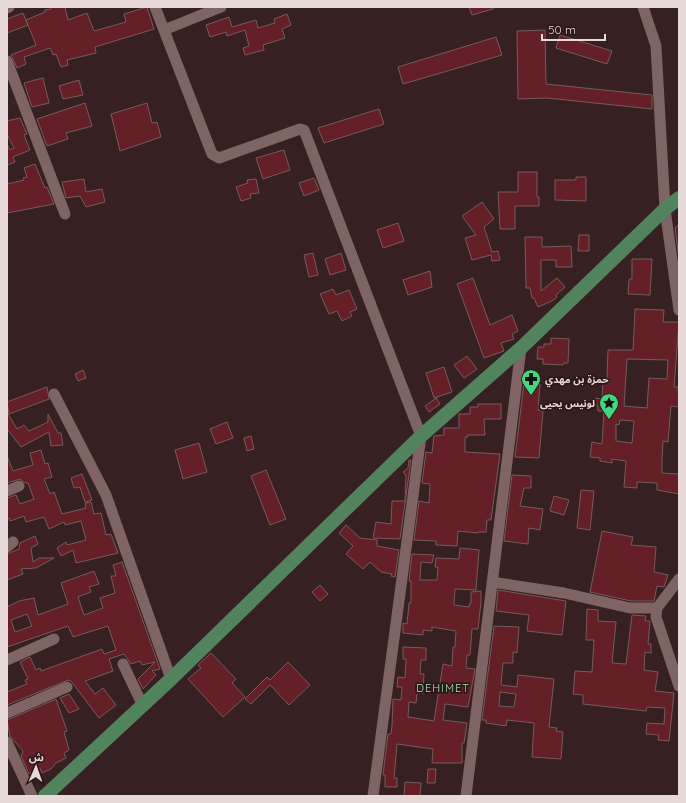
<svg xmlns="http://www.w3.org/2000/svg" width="686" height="803" viewBox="0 0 686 803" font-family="Quicksand,'Noto Sans Arabic',sans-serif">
  <rect width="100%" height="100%" fill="#372021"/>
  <!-- building -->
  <path fill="#641f27" stroke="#765c5c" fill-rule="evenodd" d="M51,7H65L68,20L87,13L94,31L126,22L124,14L147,7L154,29L95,47L96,53L67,60L68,65L61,67L56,54L53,55L50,48L24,57L26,64L17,68L11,55L36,45L26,20L45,12V10L51,9Z
    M469,7H493V9L472,15Z
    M23,13L28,25L7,33V19Z
    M287,14L291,25L282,29L285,38L263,45L264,50L245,55L243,48L249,46L245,30L227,36L226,32L210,37L206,25L229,17L232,27L256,20L258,28L275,23L274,19Z
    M545,30L546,84L652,95V109L547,98L518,99L517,31Z
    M560,35L612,51L607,64L556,48Z
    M496,37L502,55L403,84L398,67Z
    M43,78L49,103L32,107L24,83Z
    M79,80L83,95L63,99L59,86Z
    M85,103L92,126L66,133L68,139L47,146L37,119Z
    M147,103L152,123L157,122L161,137L120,151L111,114Z
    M379,109L384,124L324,143L318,128Z
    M20,118L27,134L24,135L30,150L13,157L15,162L7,165V144L10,150L14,148L8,136H7V121Z
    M284,150L290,170L263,179L256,158Z
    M35,164L45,188L47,187L54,204L7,213V184L24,180L23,178L27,177L24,168Z
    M518,172H537V197H539V206H515V229H500L498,192H518Z
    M576,177H586V201L555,200V180H576Z
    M314,178L319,190L304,196L299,183Z
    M84,179L86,192L102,189L105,202L86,207L80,196L66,198L62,182Z
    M256,179L259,193L250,194L251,198L241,201L236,187L248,183L247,180Z
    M482,202L494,219L484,227L492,252L498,251L500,260L492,261L491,255L472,260L465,238L476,235L462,216Z
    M398,223L404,241L383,248L377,230Z
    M679,224V259L675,228Z
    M579,235H589V251H578Z
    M525,237H542V247L571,246L572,267H556V260H541V291L557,278L565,287L556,295L557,297L552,301L538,307L534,298H532L530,288H526Z
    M313,253L318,275L309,277L304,255Z
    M341,253L346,270L330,275L325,259Z
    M632,259H652L650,295L628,294L629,279H632Z
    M430,271L432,287L408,295L403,280Z
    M473,278L490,325L512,315L518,331L512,334L514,339L501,343L504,351L484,358L457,284Z
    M333,289L336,295L349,290L357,309L350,312L352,316L342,321L337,311L329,314L320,294Z
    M635,309L664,310L663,322H679L674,387H678L679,407L671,406L668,442L663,441L662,460V473L679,474V494L657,490V483L637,482V488L624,487L626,461L612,459V463L600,461V458L590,457L592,442L602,444L604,411H598V406L594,405L595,398L602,399L603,379H607L608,350H633ZM627,359L668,360L667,379L649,378L647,408L624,406ZM620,420L634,421L632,443L616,441V424L619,425Z
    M551,338L569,339L568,363H564L563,365L543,364V359H537L538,347H544V344H551Z
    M467,356L477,369L464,378L454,365Z
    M444,367L452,392L434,398L426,373Z
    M83,370L86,378L78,381L75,374Z
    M524,383L540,384L538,410L543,411L539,458L515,457Z
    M47,387L49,399L9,414L7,402Z
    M436,398L440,404L429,412L425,406Z
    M478,404H501V419H484L485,435H467L468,437H465V452L500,454L491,520H487L486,532H478V533L458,531L457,546L436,545V541L414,540L419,501L429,503L430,484L422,483L426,452L432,453L434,436L444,435V428H459V414H470V407H478Z
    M7,412L17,429L24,425L29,431L48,422V414L58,433H61L63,445L51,446L49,432L21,447L7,429Z
    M227,422L233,438L216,444L210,429Z
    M251,436L254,449L247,451L244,438Z
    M199,443L207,472L183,479L175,450Z
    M41,450L45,464L48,463L52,477L44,479L50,494L54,492L62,514L86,508L85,503L91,502L94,514L101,513L106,535L111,534L118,553L76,563L73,550L61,556L57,548L66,542L67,545L86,540L81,521L65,525L64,522L49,529L44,517L26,522L24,516L10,521L9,518L7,519V498L16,495L20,504L34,499L28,483H25L20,479L7,483V456L13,471L33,465L30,453Z
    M409,460H411L400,539L373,538L376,522L391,524L392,501H405L406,475L403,472L408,468Z
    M266,470L286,519L270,525L251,476Z
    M82,474L92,500L85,502L80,487L74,488L71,478Z
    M512,475L531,476V488H524L520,506L543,509L540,530L529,528L528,544L504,541Z
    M581,490L594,491L590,530L577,528Z
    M554,496L569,500L564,515L550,511Z
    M346,525L360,538L377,540V546L399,550L395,577L391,576L392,574L381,572L370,562L363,569L346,554L353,546L339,533Z
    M602,531L633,537L631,545L656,547L654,572L668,575L664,587L657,586L654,601H631L590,592Z
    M35,536L38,544L31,548L33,562L39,558H54L36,568L21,569L23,574L7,580V554L19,549L20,543Z
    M460,548L479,550L476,590L455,589L454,605L469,607L470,603H471V592L481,591V602L478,629H472L470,655H467L466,668L475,669L468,707L445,704L443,720L467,723L464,743H462V763H432L433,749L397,744L394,778H397V787H385V775H383L388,734H391L392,726L393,699L401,700L402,687H397L398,677L405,678L406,659H403V647L426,648V660H421L420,674H424L423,693H417L416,703L409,702L408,717L434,721L443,664L452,666L453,647H455L456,631L432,627V631L423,630V635L403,633V623L407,624L409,603H411V581H409L412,554L434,555L432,563L421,562L420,580H437L438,567H435L436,558L459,559Z
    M122,562L160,669L152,671L156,675L143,689L138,679L155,662L142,665L140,661L131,664L124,654L109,659L113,671L85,681L95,694L103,688L116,705L99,718L71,681L68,680L7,705V692L27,684L25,680L28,679L20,662L30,657L36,670L40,668L41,671L102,649L104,654L116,650L108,626L73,637L68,626L7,647V607L19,601L34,598L38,615L68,604L61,583L94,571L99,584L89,587L91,592L78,597L84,615L103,608L100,598L115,593L111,576H116L113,565ZM27,614L32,626L15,632L11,620Z
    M320,585L328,594L320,601L312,592Z
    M498,590L566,601L562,635L527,631L529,615L496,611Z
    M587,609L598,610V621L616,622L612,663L626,664L632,615L646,616L645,621H650L648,644H651V653L645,652L644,670L658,672L655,691L674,693L669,741L658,740L659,735L646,734L647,723L664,724L665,708L647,707L646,711L583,704V695L573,694L575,671L592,672L594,640H586Z
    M494,626L519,627L517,653L513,652V663H503L501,685L517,687L518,675L554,679L549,727L557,728L556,731L563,732L561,759L532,757L534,723L507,720L506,726L486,723V720H482ZM500,692L516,694L514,707L499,706Z
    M211,653L236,679L232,683L245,697L223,717L188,679L201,668L198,665Z
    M288,662L310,685L289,705L270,685L251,704L245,699L267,677L270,680Z
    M69,694L79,709L69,713L60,698Z
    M56,699L67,731L64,732L69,750L64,753L66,758L56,763L51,769L42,773L40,768L29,774L21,756L23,751L10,736L7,720Z
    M428,769H436L435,783H427Z
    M405,782L421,783L420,796H404Z"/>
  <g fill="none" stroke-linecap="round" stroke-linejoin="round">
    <!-- minor -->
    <path stroke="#7f6464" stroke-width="11" d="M155,7L212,154L219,158L300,129L304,130L421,436L373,796
      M643,7L656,46L665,209L679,310
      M7,8L9,7
      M164,30L221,7
      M7,61L65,214
      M54,394L106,495L171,679
      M7,491L19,486
      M7,547L13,542
      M679,579L657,608L656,617L679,686
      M492,582L564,593L630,608H657
      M7,660L54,639
      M123,664L143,706
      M7,713L67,687
      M7,742L32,796
      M466,796L521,348"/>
    <!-- major -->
    <path stroke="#51835d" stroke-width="14" d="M45,796L171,679L421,436L521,348L665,209L679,198"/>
  </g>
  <!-- icons -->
  <defs>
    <symbol id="pharmacy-pin" viewBox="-11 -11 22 30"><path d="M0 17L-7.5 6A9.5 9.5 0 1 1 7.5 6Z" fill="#41d77c" stroke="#2c1718"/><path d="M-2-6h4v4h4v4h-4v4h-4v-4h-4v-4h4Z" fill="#111"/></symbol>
    <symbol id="sight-pin" viewBox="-11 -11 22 30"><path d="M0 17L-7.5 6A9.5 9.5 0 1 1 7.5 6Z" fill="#41d77c" stroke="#2c1718"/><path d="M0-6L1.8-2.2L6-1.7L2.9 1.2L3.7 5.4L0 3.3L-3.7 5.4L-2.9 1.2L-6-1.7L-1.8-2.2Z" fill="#111"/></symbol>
  </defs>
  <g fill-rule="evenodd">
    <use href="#pharmacy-pin" x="520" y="368" width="22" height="30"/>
    <use href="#sight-pin" x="598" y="392" width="22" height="30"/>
  </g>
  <g text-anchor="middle" stroke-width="3.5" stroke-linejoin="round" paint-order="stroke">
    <!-- poi labels -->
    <g font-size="10" font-weight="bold" fill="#e8d9d9" stroke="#2c1718" text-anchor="start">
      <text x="545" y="383">حمزة بن مهدي</text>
      <text x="595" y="407" text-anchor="end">لونيس يحيى</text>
    </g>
    <!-- neighbourhood labels -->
    <g font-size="11" letter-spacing="1" fill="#a0e6b2" stroke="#2c1718">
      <text x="443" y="692">DEHIMET</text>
    </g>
  </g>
  <!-- border -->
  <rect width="686" height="803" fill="none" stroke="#e8d9d9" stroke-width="16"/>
  <!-- north arrow -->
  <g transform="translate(36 767) rotate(2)" stroke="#2c1718" stroke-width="3" paint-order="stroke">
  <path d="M0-3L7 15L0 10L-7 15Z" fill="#e8d9d9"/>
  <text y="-6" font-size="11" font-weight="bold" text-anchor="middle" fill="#e8d9d9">ش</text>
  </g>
  <!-- scale -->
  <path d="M542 34v6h63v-6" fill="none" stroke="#e8d9d9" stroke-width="2"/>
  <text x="548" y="34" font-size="12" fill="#e8d9d9" stroke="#2c1718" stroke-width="3" paint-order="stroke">50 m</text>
</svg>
